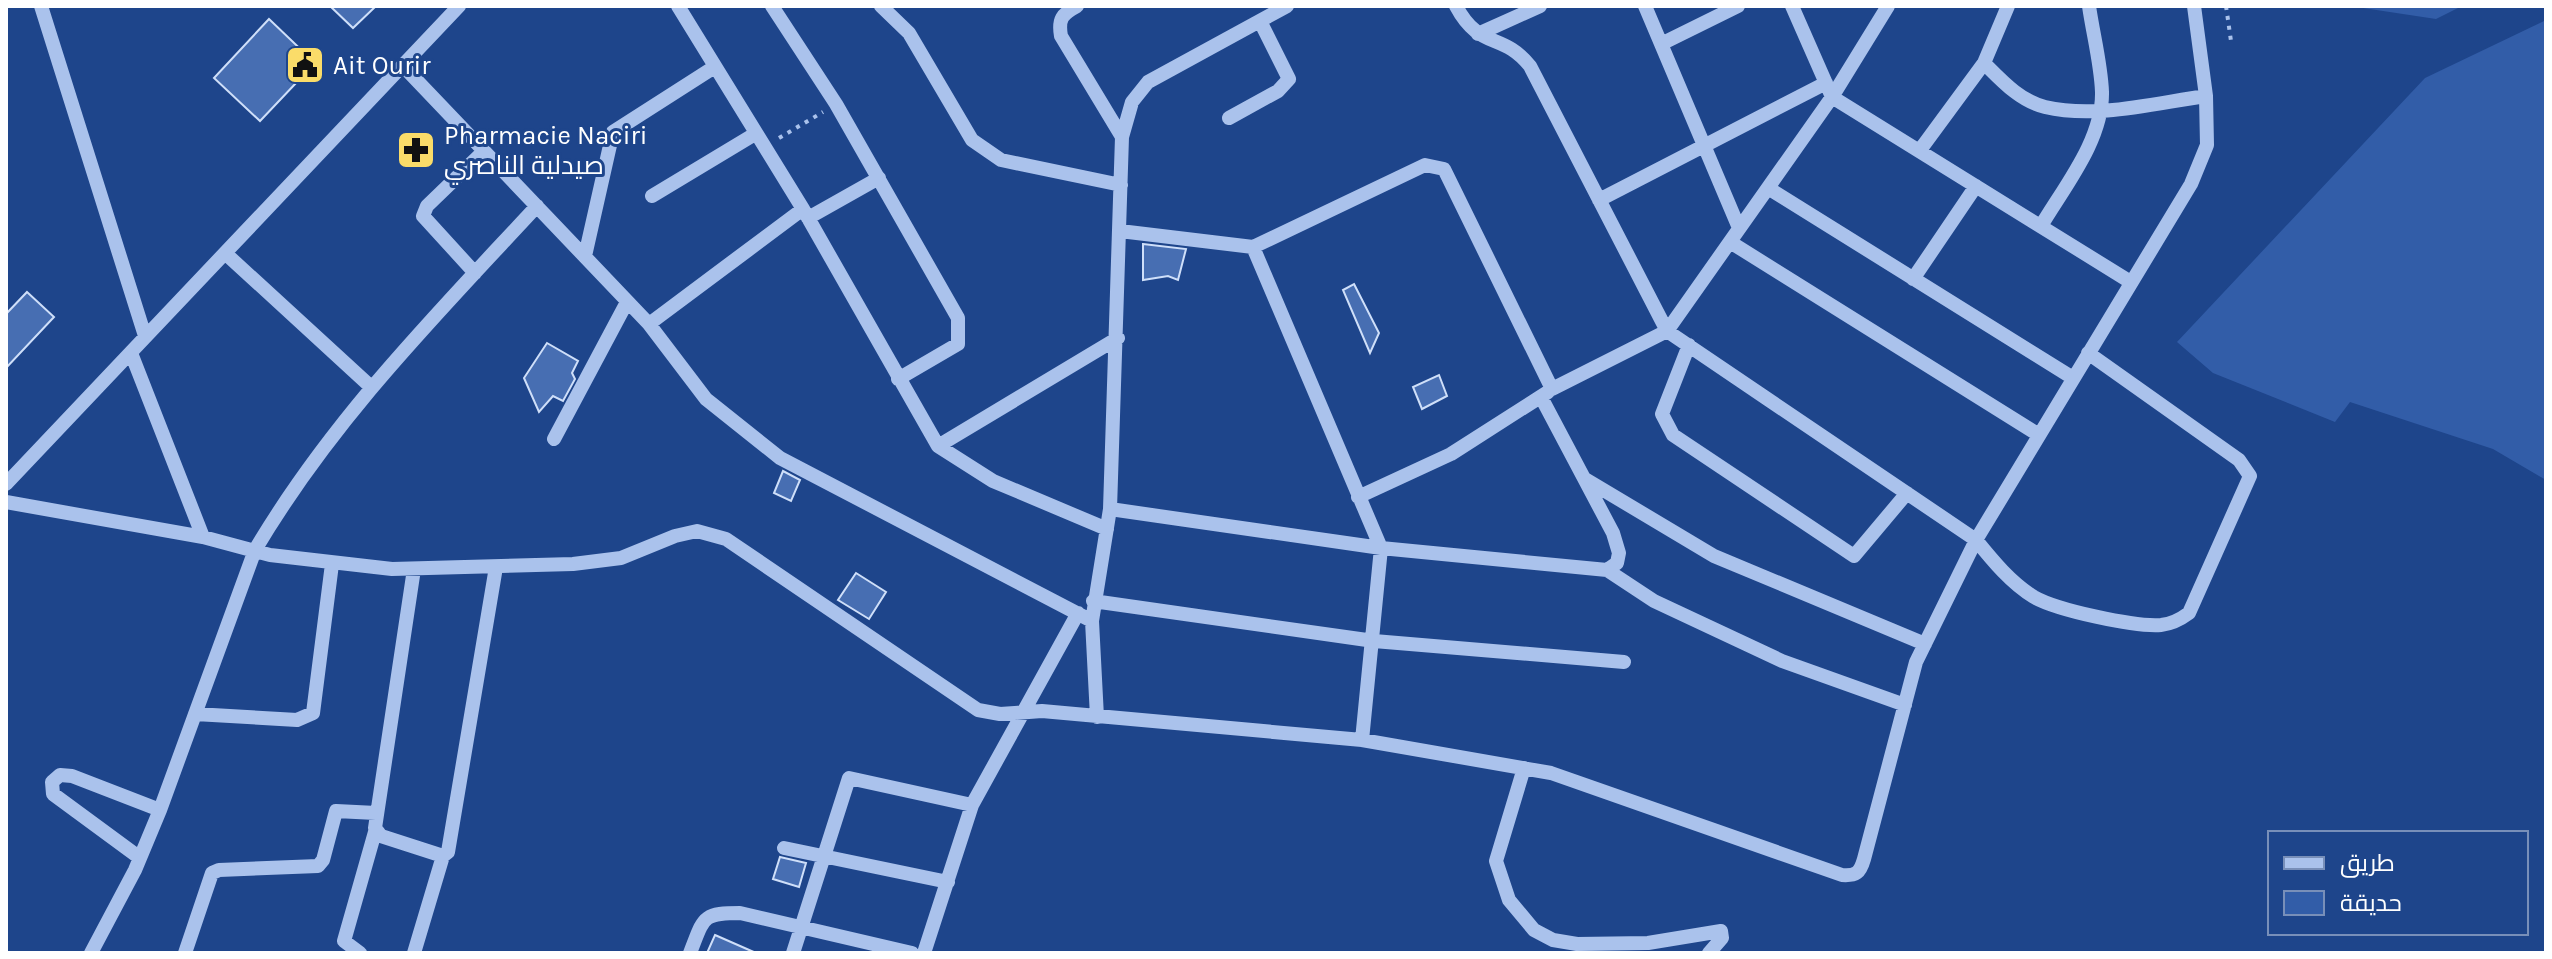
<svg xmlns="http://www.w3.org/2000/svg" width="2552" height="959" viewBox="0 0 2552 959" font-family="Karla,Cairo,sans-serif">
  <rect width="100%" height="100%" fill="#1e458b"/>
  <!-- green -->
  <path fill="#325da8" d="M2350,6H2462L2436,19Z
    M2546,20V480L2493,449L2350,402L2335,422L2213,373L2177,342L2425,78Z"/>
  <!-- building -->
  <path fill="#476eb2" stroke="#cfdff9" stroke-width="2" d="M330,6H376L353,28Z
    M269,19L315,63L260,121L214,78Z
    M1143,244L1186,249L1178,280L1168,276L1143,280Z
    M1354,284L1379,333L1370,353L1343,290Z
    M27,292L54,317L6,368V314Z
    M547,343L578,361L572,373L575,379L563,401L553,396L539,412L524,378Z
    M1439,375L1447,396L1422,409L1413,387Z
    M783,471L800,480L791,501L774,493Z
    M856,573L886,592L869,619L838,600Z
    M780,857L806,863L799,887L773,879Z
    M715,935L756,953H707Z"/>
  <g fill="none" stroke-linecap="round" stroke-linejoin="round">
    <!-- path -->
    <path stroke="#aac2ec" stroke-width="4" stroke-dasharray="4 6" stroke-linecap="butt" d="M2226,6L2231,41
      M2415,6H2439
      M779,138L823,112"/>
    <!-- minor -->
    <path stroke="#aac2ec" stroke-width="14" d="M41,6L145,336
      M678,6L803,209L938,446L993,481L1107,529
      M772,6L836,104L958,318V344L898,379
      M881,6L909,33L972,140L1001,160L1121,185
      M1077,6C1062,14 1058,19 1061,36L1122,137
      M1456,6C1480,51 1502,31 1530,66L1667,331L1976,540C1993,561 2011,583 2034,597C2057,610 2134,627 2161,625C2171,624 2181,619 2189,613L2250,476L2239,460L2088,353
      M1645,6L1739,228
      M1792,6L1832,97L2129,281
      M2008,6L1984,63C2002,81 2020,101 2045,107C2096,119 2155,103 2206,96
      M1478,34L1540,6
      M1661,44L1738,6
      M404,67L649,324L706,399L780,458L1092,621
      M1229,118L1278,91L1289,79L1260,21
      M1920,150L1984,63
      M1768,188L2073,378
      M652,196L755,134
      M1599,200L1826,83
      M808,218L879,178
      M2041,226C2064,187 2103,140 2102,92C2101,64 2093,34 2089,6
      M1120,231L1253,247L1425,165L1444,169L1552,389L1667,331L1832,97L1888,6
      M1730,242L2039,435
      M1253,247L1381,548L1362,740
      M225,253L370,386
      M585,256L613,132L713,68
      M475,273L423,216L427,206L484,151
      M1913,279L1976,186
      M649,324L803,209
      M1689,345L1662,414L1673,435L1854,556L1907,493
      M131,353L203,537
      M554,439L627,302
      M938,446L1118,338
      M1585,479L1714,556L1925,644
      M6,484L459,6
      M1358,497L1451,454L1548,392
      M6,502L203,537L270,555L392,569L573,564L621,558L675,536L697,531L726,539L978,710L1000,714L1042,711L1362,740L1551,773L1842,875C1856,876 1860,873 1864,859L1916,662L1976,540L2191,184L2207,145L2206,96L2194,6
      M1110,509L1381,548L1607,570L1617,563L1619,553L1613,533L1541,397
      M414,569L375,828L381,836L443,856L448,852L496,567
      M1607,570L1654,601L1782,661L1905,705
      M1093,601L1374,641L1624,662
      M195,714L297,720L313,713L332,564
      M1097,717L1092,621L1110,509L1122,137L1132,102L1148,82L1287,6
      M1524,768L1496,861L1509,900L1534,930L1553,940L1577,944L1648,943L1721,931L1722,938L1709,953
      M784,848L948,882
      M140,858L53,794L52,782L60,775L72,776L160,810
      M91,953L135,870L160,810L255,550C332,420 435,316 537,206
      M185,953L212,873L219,870L318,866L323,860L336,811L376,813
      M360,953L344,941L375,832
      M414,953L443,856
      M690,953C704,918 701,913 740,913L912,953
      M793,953L849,778L972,805
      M924,953L972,805L1078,613"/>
  </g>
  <!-- icons -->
  <defs>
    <symbol id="civic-square" viewBox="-11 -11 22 22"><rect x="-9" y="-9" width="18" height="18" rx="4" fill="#fadc69" stroke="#1e458b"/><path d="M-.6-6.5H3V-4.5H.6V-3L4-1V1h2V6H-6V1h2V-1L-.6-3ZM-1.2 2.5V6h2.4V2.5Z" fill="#111"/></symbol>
    <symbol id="pharmacy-square" viewBox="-11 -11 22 22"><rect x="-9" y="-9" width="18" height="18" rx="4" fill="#fadc69" stroke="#1e458b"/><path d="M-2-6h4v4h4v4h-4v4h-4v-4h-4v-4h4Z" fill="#111"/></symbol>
  </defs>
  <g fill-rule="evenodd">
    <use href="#civic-square" x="283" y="43" width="44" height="44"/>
    <use href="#pharmacy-square" x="394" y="128" width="44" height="44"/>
  </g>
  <g text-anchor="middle" stroke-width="6" stroke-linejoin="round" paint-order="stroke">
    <!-- poi labels -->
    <g font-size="26" fill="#fff" stroke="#1e458b" text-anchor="start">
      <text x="333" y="74">Ait Ourir</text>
      <text x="444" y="144">Pharmacie Naciri<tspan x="444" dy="30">صيدلية الناصري</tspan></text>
    </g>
  </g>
  <!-- border -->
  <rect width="2552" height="959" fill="none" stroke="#ffffff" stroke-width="16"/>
  <!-- legend -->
  <rect x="2268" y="831" width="260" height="104" fill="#1e458b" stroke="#788fb9" stroke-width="2"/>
  <rect x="2284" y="857" width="40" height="12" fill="#aac2ec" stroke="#788fb9" stroke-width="2"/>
  <text x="2340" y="871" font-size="24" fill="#ffffff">طريق</text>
  <rect x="2284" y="891" width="40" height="24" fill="#325da8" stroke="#788fb9" stroke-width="2"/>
  <text x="2340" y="911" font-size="24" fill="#ffffff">حديقة</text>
</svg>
